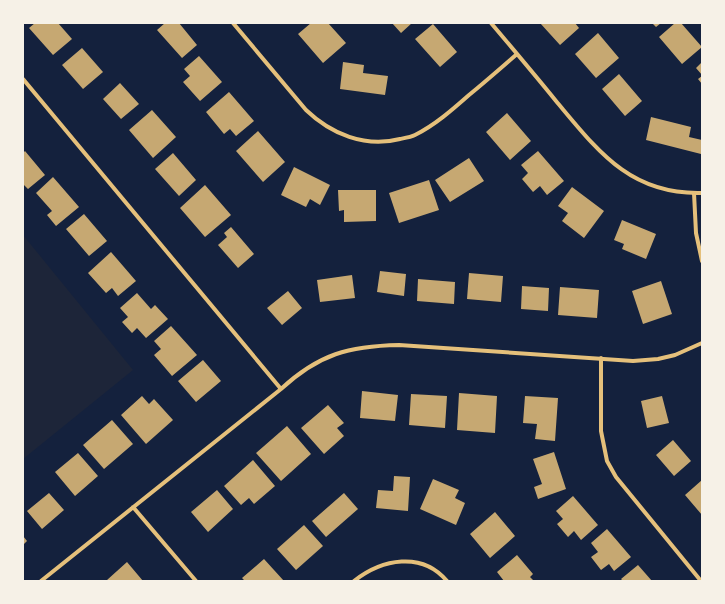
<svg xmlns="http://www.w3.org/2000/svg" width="725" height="604" viewBox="0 0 725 604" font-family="'Noto Sans',sans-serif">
  <rect width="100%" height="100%" fill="#14213d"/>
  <!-- green -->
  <path fill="#1d2539" d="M23,235L133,370L23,459Z"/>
  <!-- building -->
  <path fill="#c6a872" d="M35,23H58L72,39L53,55L29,28Z
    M165,23H179L197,45L182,58L157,30Z
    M311,23H328L346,43L323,63L298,34Z
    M392,23H412L401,33Z
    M540,23H575L579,28L560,45Z
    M652,23H661L656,27Z
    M675,23H681L702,47L682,64L659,37Z
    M433,24L457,52L440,67L415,39Z
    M598,33L619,58L596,78L575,54Z
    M82,48L103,72L83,89L62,65Z
    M199,56L222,82L200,101L183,82L190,76L184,69Z
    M343,62L364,65L363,73L388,76L385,95L340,89Z
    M702,62V75L696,68Z
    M619,74L642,101L625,116L602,89Z
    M702,76V84L698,79Z
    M120,83L139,104L121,119L103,99Z
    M229,92L254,121L236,136L230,129L224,134L206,112Z
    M152,110L176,137L153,158L129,130Z
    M507,113L531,141L510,160L486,132Z
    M651,117L691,127L689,137L702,140L701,154L646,140Z
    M258,131L285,162L263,182L236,151Z
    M25,151L45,175L28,189L23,184V153Z
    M538,151L564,181L547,195L540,186L533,192L522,179L528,173L521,165Z
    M173,153L196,180L179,196L155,169Z
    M469,158L484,181L450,202L435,180Z
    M294,167L330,185L320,205L310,199L306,207L281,195Z
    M53,177L79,207L56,226L47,215L52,211L36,193Z
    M429,180L439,210L399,223L389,193Z
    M205,185L231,215L205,237L180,208Z
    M572,187L604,211L584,238L562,221L568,213L558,206Z
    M338,190H376V221L344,222V210L339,211Z
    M84,214L107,241L89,256L66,229Z
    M622,220L656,234L646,259L622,249L624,244L614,240Z
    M231,227L254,254L238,268L218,245L227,237L224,233Z
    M111,252L136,281L118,296L112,288L106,293L88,273Z
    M380,271L406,274L404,296L377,292Z
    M469,273L503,276L501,302L467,299Z
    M352,275L355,298L320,302L317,280Z
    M418,279L455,282L454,304L417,301Z
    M661,281L672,314L643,324L632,291Z
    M522,286L549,288L548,311L521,309Z
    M560,287L599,290L597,318L558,315Z
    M288,291L302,308L282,325L267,308Z
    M137,293L151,309L155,305L168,319L146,338L137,328L132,333L122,322L128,317L120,308Z
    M171,326L197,355L172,376L154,355L161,349L154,341Z
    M203,360L221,381L196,402L178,381Z
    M362,391L398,395L395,421L360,418Z
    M459,393L497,396L495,433L457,430Z
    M411,394L447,396L445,428L409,425Z
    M142,396L149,404L154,399L173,420L146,444L121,415Z
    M525,396L558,398L555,441L535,439L537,424L523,423Z
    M662,396L669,423L647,428L641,401Z
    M328,405L344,423L337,428L344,436L324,454L301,428Z
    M112,420L133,444L104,469L83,445Z
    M287,426L311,454L281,481L256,453Z
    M673,440L691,461L674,476L656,455Z
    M554,452L566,489L538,499L534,487L542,484L533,459Z
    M78,453L98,476L75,496L55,472Z
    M253,460L275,486L254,504L249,498L241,505L224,486Z
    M394,476L410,477L408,511L376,508L378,490L393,491Z
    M433,479L459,490L455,498L465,503L456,525L420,509Z
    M702,480V515L685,495Z
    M217,490L233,509L208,532L191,512Z
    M49,493L64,510L42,529L27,511Z
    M344,493L358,509L326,537L312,521Z
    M573,496L598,525L581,540L574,531L568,537L557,524L563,519L556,511Z
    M495,512L515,536L490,558L470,534Z
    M304,525L323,546L296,570L277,549Z
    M607,529L631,557L614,571L609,564L601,570L591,557L598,552L591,543Z
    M23,536L27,541L23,545Z
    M517,555L533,574L530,577L534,581H504L497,572Z
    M264,559L284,581H245L242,578Z
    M127,562L143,581H108L107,580Z
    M638,565L652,581H623L621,579Z"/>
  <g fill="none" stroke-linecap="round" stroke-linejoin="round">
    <!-- minor -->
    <path stroke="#e5c07b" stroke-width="4" d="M233,23L306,110C331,134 365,148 400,139C405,138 411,137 415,135C435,125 452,110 469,95C485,82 501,68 517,54
      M491,23C513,49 535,75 556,101C598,151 630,195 702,193
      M23,79L281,389
      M694,193L696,233L702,261
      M601,358V431L607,461L616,477L701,581
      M133,507L196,581
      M41,581L281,389C319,354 349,346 399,345L633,361L658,359L675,355L702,343
      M354,581C382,559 422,551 447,581"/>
  </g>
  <!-- border -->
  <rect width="725" height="604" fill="none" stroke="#f6f1e7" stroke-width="48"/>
</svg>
